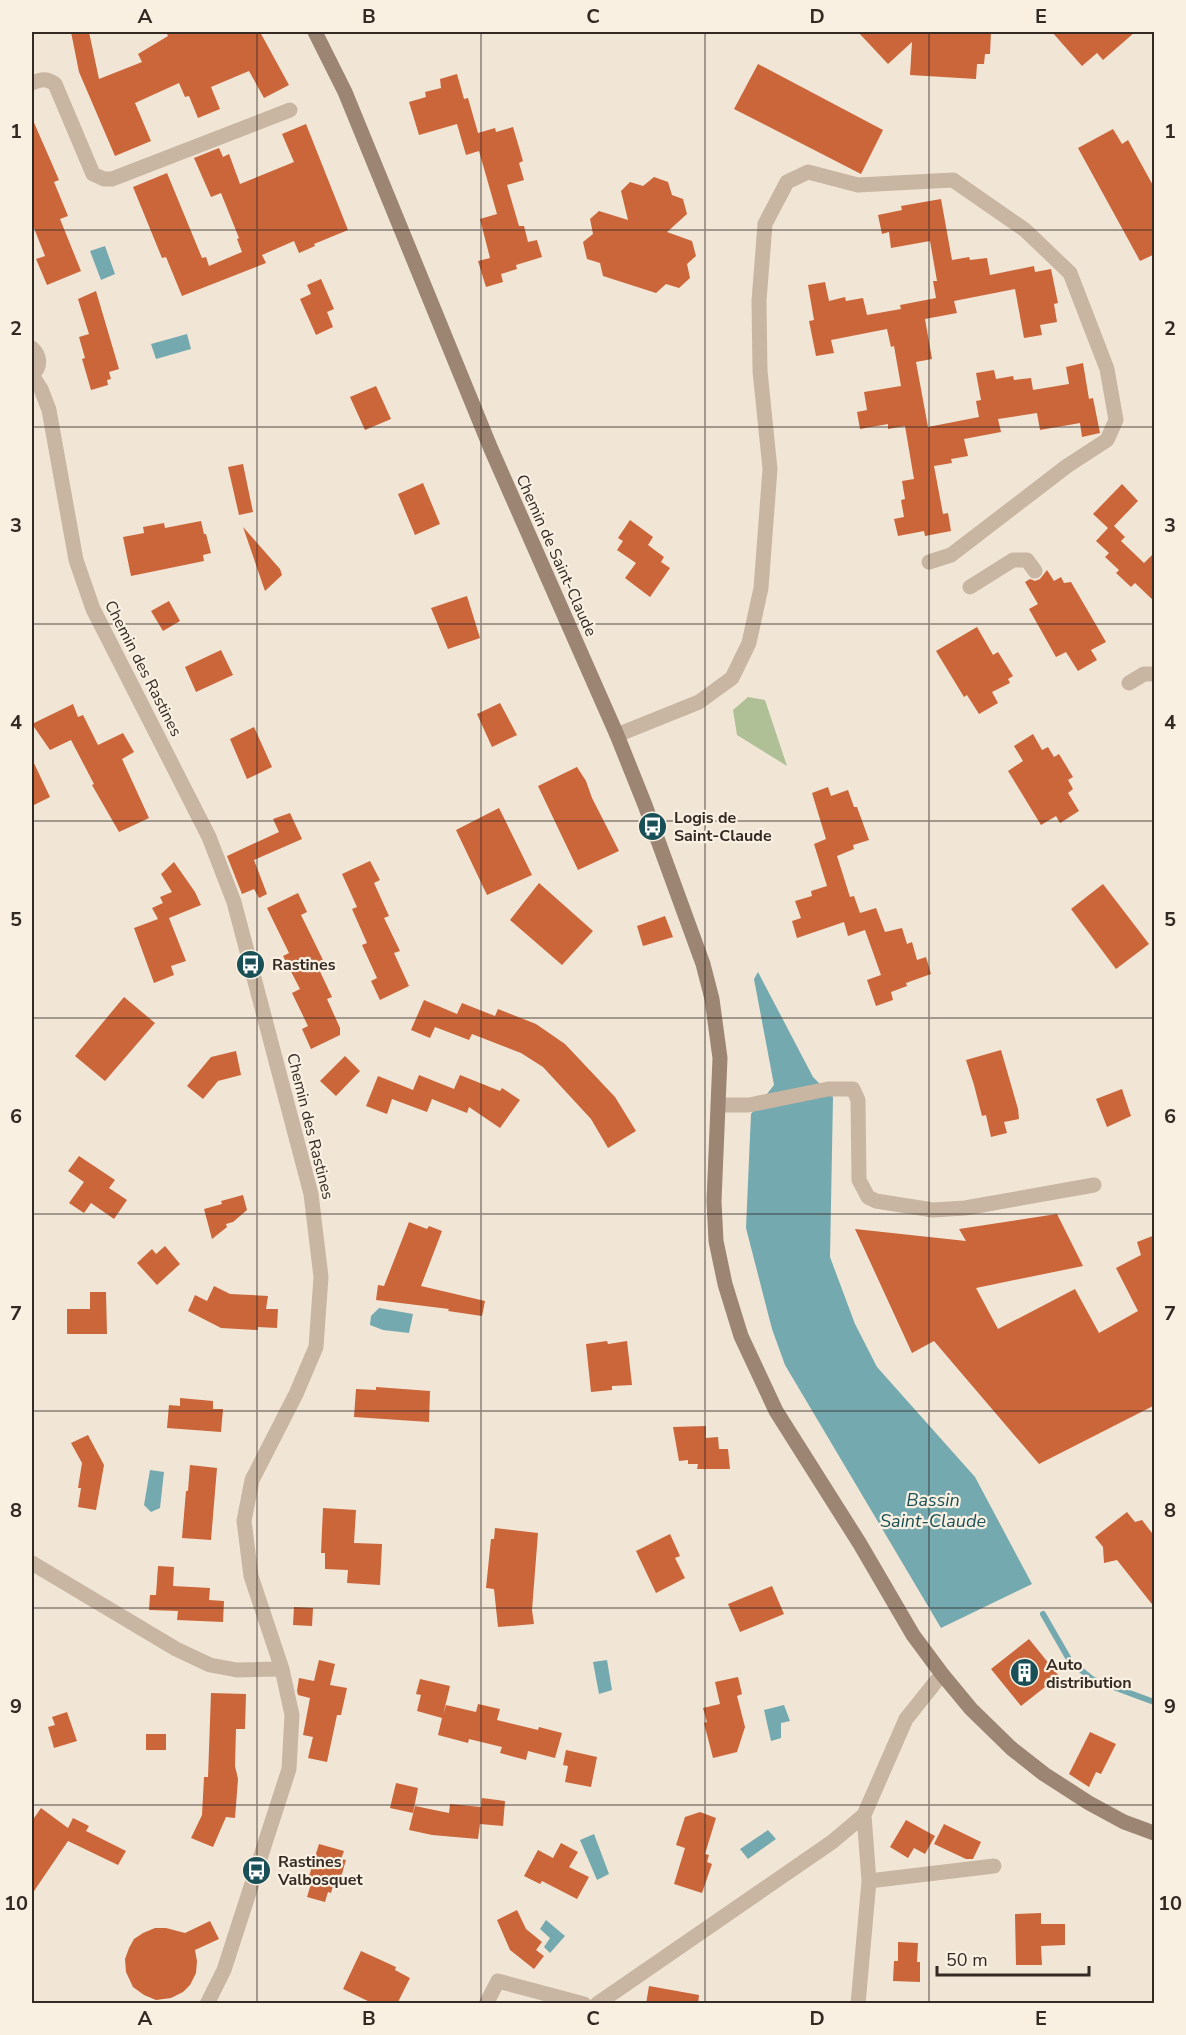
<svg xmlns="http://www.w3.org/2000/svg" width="1186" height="2035" viewBox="0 0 1186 2035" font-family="'Nunito Sans',sans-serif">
  <rect width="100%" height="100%" fill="#f1e6d6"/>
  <!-- green -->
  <path fill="#b0c096" d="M748,697L765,700L787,766L737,735L733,710Z"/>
  <!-- water -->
  <path fill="#74a9af" d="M105,246L115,274L101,280L90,251Z
    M187,334L191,349L156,359L151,344Z
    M758,972L813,1077L833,1097L830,1257L855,1324L877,1367L975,1477L1032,1584L941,1628L785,1365L772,1329L746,1228L751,1114L774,1085L754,979Z
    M379,1308L413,1314L409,1333L383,1330L370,1325L371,1316Z
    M150,1470L164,1472L160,1508L151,1512L144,1505Z
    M607,1660L612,1690L599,1694L593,1662Z
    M784,1705L790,1721L781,1723V1738L771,1741L764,1710Z
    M768,1830L776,1839L748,1859L740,1849Z
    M594,1834L609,1874L597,1880L580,1840Z
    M546,1920L565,1936L550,1953L544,1947L550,1938L540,1929Z"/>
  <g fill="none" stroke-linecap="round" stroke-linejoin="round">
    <!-- stream -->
    <path stroke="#74a9af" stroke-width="6" d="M1043,1614L1070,1661L1092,1679L1154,1702"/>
  </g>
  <!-- building -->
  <path fill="#cb653a" d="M71,32H89L99,79L142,62L138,54L168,36L166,32H260L289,85L264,98L249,71L211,87L220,109L198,118L189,96L185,97L179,83L135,103L151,141L115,156L79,72Z
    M858,32H991L990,54H985L984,64H977L976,79L910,75L912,42L888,64Z
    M1052,32H1135L1103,60L1097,53L1082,66Z
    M758,64L883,130L861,174L734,109Z
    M457,74L464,99L468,98L478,133L495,128L496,132L513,127L523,161L519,163L524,180L507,185L519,226H524L528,242L537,240L542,257L516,265L517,269L501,274L503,282L486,287L478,261L490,258L480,219L497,214L479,151L466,155L457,124L419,135L409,102L426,97L425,92L441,88L440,79Z
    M32,118L59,180L54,182L68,216L60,219L81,271L47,285L36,259L45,256L32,223Z
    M306,124L348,230L314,244L315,246L299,253L294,241L262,255L266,263L182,296L166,257L162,258L133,187L167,173L202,258L206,257L209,266L242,252L237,239L239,238L221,193L211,197L194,158L219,148L223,157L229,154L240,184L294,162L282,134Z
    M1113,129L1122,144L1128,140L1155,189V254L1140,261L1078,148Z
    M654,177L668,182L672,195L683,199L687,214L667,232L692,241L696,256L687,264L690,278L679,288L666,284L656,293L603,276L600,263L587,259L583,242L593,234L590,219L599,211L628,220L621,191L630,182L643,186Z
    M941,199L952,260L969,257L970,260L987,258L990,275L1034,266L1035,272L1051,269L1058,303L1054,304L1057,322L1040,325L1042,335L1024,338L1015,289L954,301L957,313L925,319L932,359L916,362L928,427L979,417L976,401L981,400L976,373L994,370L996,379L1013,376L1014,380L1031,378L1033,390L1069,384L1066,367L1083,363L1089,399L1093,398L1100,433L1082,437L1080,423L1040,430L1037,413L998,419L1001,432L964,439L968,456L951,459L952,463L934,466L943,514L948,513L951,531L925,536L924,531L898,536L894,519L904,517L901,500L905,499L902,481L914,479L905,426L888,429V424L860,429L857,412L867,410L864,392L901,386L894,346L891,347L887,329L831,340L834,353L816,356L809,321L814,320L808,285L825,282L829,301L845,297L846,301L863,298L867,315L901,309L900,305L936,298L933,281H937L930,241L891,248L889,232L882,234L878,215L902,210L901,206Z
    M321,279L334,309L327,312L333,327L316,335L300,299L311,294L307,285Z
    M96,291L119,369L109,372L111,379L107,380L108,385L91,390L82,359L85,358L79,337L89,334L78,299Z
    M376,386L391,419L365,430L350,397Z
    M243,464L253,512L239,515L228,467Z
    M423,483L440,524L415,535L398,494Z
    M1122,484L1138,501L1114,526L1125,537L1121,541L1144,563L1155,552V602L1135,583L1131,587L1116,573L1119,570L1105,557L1109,553L1096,541L1108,528L1093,514Z
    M630,520L653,537L648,545L664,557L661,562L670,568L650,597L625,578L636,563L617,550L623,541L618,538Z
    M201,521L204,534H206L211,553L203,555L204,561L131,576L123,537L144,533L143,527L164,523L165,528Z
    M243,527L280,569L282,575L265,591Z
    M1047,570L1054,581L1061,577L1064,583L1071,582L1106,642L1091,650L1097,660L1078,671L1066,652L1056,657L1029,609L1038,604L1025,582L1030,579L1035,581L1040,579Z
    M467,596L480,638L448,649L431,608Z
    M169,601L180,621L163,631L151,611Z
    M977,627L993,655L998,652L1013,676L1008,679L1010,683L992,692L998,703L979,714L967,695L964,697L936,651Z
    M221,650L233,675L196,692L185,667Z
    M500,703L517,735L492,747L477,714Z
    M73,704L78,717L83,715L98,745L123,733L134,752L122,759L149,818L119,832L92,785L94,784L71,740L50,750L32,724Z
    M254,727L272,767L247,779L230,739Z
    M1033,734L1042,750L1048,747L1054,757L1059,754L1073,777L1068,780L1073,789L1068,793L1079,811L1060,823L1056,816L1041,825L1008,771L1023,761L1014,746Z
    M32,759L50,797L32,806Z
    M577,767L586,781L592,798L619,851L578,870L538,786Z
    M828,787L831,796L848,790L854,807H857L869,840L853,845L854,849L837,856L850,897L854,896L860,913L876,908L885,932L902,928L907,944L912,942L917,960L926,957L931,974L906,983L907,986L891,992L893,1000L876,1006L867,980L881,975L865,930L848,936L844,922L797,938L792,921L801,918L795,901L812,896L811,891L827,886L814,844L826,839L812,793Z
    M499,808L532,875L487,895L456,830Z
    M290,813L302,839L254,860L267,894L259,898L254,889L242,894L227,856L279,832L273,819Z
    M370,861L380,880L374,883L389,916L384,918L400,951L394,953L409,986L380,1000L371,981L377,978L362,945L367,943L352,909L357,907L342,874Z
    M174,862L195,892L201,905L169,918L186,961L171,966L174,975L154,983L134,928L158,919L152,908L163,903L160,897L172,892L161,874Z
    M539,883L593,931L562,965L510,920Z
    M1103,884L1149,944L1116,969L1071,909Z
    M298,893L307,912L301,915L323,960L316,963L332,997L327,999L340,1028V1035L311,1049L302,1029L308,1026L292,993L300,989L283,956L289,953L267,908Z
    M665,916L673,937L643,946L637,926Z
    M124,997L155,1023L105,1081L75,1056Z
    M424,1000L457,1014L462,1003L495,1016L498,1009L536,1024L565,1044L615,1097L636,1131L608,1148L591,1119L543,1067L521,1053L472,1034L469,1040L435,1027L430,1038L411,1030Z
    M1001,1050L1018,1109L1019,1119L1004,1122L1007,1133L991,1137L986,1115L982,1116L974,1085L966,1060Z
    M236,1051L241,1075L218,1081L203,1099L187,1086L211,1057Z
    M345,1056L360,1071L336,1096L320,1081Z
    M419,1075L454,1089L460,1075L500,1091L502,1088L520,1100L500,1128L469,1107L467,1113L432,1099L427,1112L392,1099L387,1114L366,1106L378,1076L413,1090Z
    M1122,1089L1131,1116L1107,1127L1096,1099Z
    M79,1156L115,1180L109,1188L127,1200L114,1219L91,1203L84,1213L69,1203L84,1182L68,1171Z
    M243,1195L247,1210L233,1222L226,1224L227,1227L212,1239L204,1209L222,1204L221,1201Z
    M1057,1214L1083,1266L976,1288L998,1329L1075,1289L1099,1333L1138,1311L1116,1268L1141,1255L1137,1242L1155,1235V1405L1039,1464L934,1341L912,1353L855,1229L966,1241L959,1229Z
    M409,1222L427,1229L429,1226L442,1231L421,1286L485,1301L482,1316L448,1311L449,1309L376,1300L378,1285L384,1286Z
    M165,1246L180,1264L157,1285L137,1263L152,1249L156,1254Z
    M214,1286L230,1294L268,1296L266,1309H278L277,1328L258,1327V1330L221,1328L188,1311L195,1295L207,1301Z
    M90,1292H106L107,1334H67V1309H90Z
    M607,1341L608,1344L627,1341L632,1385L612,1386V1390L591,1392L586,1344Z
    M376,1387L430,1391L429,1422L354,1417L356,1389L376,1390Z
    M180,1398L213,1401V1409H223L221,1432L167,1428L169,1405L180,1406Z
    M706,1426V1438L718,1437L719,1449H728L730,1469H697L698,1464H688V1460L679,1461L673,1427Z
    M88,1435L104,1465L96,1510L78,1507L81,1488H78L82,1463L71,1443Z
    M190,1465L217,1468L211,1540L182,1538L186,1491H188Z
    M323,1508L356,1510L354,1543L382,1544L380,1585L347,1583L348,1570L325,1569V1553H321Z
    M1127,1512L1135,1522L1142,1520L1155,1537V1608L1117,1560L1104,1563L1103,1547L1095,1537Z
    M495,1528L538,1533L532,1610L534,1624L498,1627L494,1589L486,1588L491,1539H494Z
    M670,1534L680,1556L675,1558L685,1578L656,1593L636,1551Z
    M158,1566L174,1567L173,1586L210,1588L209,1600L224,1601L223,1622L177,1620L178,1611L149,1610L150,1595H156Z
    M772,1586L784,1614L740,1632L728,1604Z
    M294,1607L313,1608L312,1626L293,1625Z
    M1029,1639L1059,1676L1021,1706L991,1669Z
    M319,1660L335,1664L330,1685L347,1688L341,1715H337L327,1762L308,1758L313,1737L303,1735L310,1698L298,1695L297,1691L299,1678L314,1681Z
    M738,1677L742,1694L737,1696L745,1727L737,1752L713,1758L704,1723L707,1722L703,1708L720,1704L715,1682Z
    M420,1679L450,1686L443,1715L446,1705L476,1712L478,1704L500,1709L497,1720L538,1730L539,1727L562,1733L555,1758L528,1751L526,1760L500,1753L502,1747L469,1739L468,1743L438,1735L442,1718L417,1711L421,1695L416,1694Z
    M211,1693L246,1694L245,1729H236L235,1766L238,1779L235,1818L226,1817L213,1847L191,1838L202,1815L204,1777H208Z
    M67,1712L77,1741L54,1748L48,1727L55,1725L52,1717Z
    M1090,1732L1116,1744L1101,1774L1096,1772L1089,1787L1069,1774Z
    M146,1734H166V1750H146Z
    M566,1750L597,1757L591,1787L565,1782L568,1766L563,1765Z
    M396,1783L418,1788L413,1813L390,1808Z
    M482,1798L505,1801L503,1826L480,1824L478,1839L432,1835L409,1830L415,1806L449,1813L450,1804L481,1807Z
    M41,1808L68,1828L73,1818L89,1826L86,1831L126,1851L118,1865L68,1841L32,1894V1821Z
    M700,1812L716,1818L705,1854L709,1855L707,1862L712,1864L702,1893L674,1884L685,1848L676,1845L685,1817Z
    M906,1820L935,1836L925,1854L914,1848L908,1858L890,1847Z
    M944,1824L981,1842L973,1859H966L934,1844Z
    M561,1843L578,1852L569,1867L589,1877L577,1899L542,1881L540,1884L524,1876L538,1850L553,1858Z
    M319,1844L344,1851L341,1859L346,1860L341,1877L336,1876L331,1893L328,1892L325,1902L307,1897L310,1887L306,1886Z
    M517,1910L526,1929L542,1942L536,1950L544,1956L534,1969L510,1950L497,1920Z
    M1041,1913V1924H1065V1945L1041,1946L1042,1965H1016L1015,1914Z
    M210,1921L219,1939L195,1950L197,1961L196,1973L190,1985L183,1992L171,1998L156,2000L144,1995L133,1987L126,1972L125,1959L129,1948L134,1939L143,1933L155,1928H166L185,1933Z
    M898,1942L918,1943L917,1962H920V1982L893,1981L894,1961H898Z
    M361,1951L396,1967L395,1970L410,1978L397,2004H374L343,1989Z
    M649,1986L699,1995L698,2004H646Z"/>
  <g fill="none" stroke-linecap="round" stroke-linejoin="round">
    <!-- street -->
    <path stroke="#c9b6a2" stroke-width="15" d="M32,83C41,79 47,78 55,84L93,174L104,179H112L290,110
      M32,348C41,356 41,367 32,375
      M32,375L41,389L49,410L76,560L93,609L209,837L234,902L311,1194L321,1277L316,1347L296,1394L252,1480L244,1521L251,1576L282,1669L292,1715L289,1769L224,1970L207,2004
      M970,587L1013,560H1027L1035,571
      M1129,683L1144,674H1154
      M617,735L699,702L732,678L749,643L761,588L770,469L760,371L759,301L765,224L787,182L808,172L858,185L953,180L1025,230L1070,273L1107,369L1116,420L1107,440L1067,466L951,555L929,562
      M719,1105H749L828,1089H853L858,1100L859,1180L868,1197L876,1201L933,1210L965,1208L1094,1185
      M32,1563L176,1649L210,1665L237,1670L282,1669
      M869,1881L994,1866
      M486,2004L498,1981L584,2004
      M597,2004L832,1842L864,1815L906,1719L942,1674
      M858,2004L869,1881L864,1815"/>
    <!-- secondary -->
    <path stroke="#9d8573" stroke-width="15" d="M315,32L345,92L491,449L617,735L645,805L703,964L712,999L720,1058L714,1201L716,1241L725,1284L741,1336L776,1411L860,1544L913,1635L942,1674L971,1709L1011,1748L1044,1774L1089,1803L1124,1822L1154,1833"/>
  </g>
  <!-- grid -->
  <path fill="none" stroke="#342a24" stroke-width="1.5" stroke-opacity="0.55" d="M257,32V2004M481,32V2004M705,32V2004M929,32V2004M32,230H1154M32,427H1154M32,624H1154M32,821H1154M32,1018H1154M32,1214H1154M32,1411H1154M32,1608H1154M32,1805H1154"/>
  <!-- icons -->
  <defs>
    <symbol id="bus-disc" viewBox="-11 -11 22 22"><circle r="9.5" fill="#194f56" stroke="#f9f0e2"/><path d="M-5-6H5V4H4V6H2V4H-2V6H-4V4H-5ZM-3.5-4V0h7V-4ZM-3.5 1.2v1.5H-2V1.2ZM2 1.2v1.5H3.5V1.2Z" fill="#fff"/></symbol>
    <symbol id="building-disc" viewBox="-11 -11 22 22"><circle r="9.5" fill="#194f56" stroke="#f9f0e2"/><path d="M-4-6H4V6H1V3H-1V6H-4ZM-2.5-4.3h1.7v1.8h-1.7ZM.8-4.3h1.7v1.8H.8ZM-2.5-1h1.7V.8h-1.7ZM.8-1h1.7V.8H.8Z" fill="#fff"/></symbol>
  </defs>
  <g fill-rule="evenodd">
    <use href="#bus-disc" x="636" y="810" width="33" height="33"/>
    <use href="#bus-disc" x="234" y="948" width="33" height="33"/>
    <use href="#building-disc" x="1008" y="1656" width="33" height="33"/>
    <use href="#bus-disc" x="240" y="1854" width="33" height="33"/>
  </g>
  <g text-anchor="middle" stroke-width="4.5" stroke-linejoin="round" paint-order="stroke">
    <!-- street labels -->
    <g font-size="16" fill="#342a24" stroke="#f9f0e2">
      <text transform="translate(557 555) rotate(66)" y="6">Chemin de Saint-Claude</text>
      <text transform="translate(144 668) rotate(63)" y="6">Chemin des Rastines</text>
      <text transform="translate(311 1126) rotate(76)" y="6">Chemin des Rastines</text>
    </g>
    <!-- poi labels -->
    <g font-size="16" font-weight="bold" fill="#342a24" stroke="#f9f0e2" text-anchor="start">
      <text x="674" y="823">Logis de<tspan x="674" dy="18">Saint-Claude</tspan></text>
      <text x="272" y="970">Rastines</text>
      <text x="1046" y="1670">Auto<tspan x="1046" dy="18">distribution</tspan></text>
      <text x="278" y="1867">Rastines<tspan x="278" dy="18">Valbosquet</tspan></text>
    </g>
    <!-- water labels -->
    <g font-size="18" font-style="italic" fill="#194f56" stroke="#f9f0e2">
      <text x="933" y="1506">Bassin<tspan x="933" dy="21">Saint-Claude</tspan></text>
    </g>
  </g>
  <!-- border -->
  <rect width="1186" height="2035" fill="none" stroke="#f9f0e2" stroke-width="66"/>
  <!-- scale -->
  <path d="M937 1966v9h152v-9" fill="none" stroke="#342a24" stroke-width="3"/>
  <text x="946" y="1966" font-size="18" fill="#342a24" stroke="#f9f0e2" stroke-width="4.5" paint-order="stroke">50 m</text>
  <rect x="33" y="33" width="1120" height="1969" fill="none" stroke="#342a24" stroke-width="2"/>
  <g font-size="20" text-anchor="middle" font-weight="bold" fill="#342a24">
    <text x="145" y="23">A</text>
    <text x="369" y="23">B</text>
    <text x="593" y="23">C</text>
    <text x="817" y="23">D</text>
    <text x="1041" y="23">E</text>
    <text x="16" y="138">1</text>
    <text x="1170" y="138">1</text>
    <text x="16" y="335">2</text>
    <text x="1170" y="335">2</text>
    <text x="16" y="532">3</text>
    <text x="1170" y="532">3</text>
    <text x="16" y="729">4</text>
    <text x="1170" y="729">4</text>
    <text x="16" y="926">5</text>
    <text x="1170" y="926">5</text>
    <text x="16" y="1123">6</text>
    <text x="1170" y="1123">6</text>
    <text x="16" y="1320">7</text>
    <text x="1170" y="1320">7</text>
    <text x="16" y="1517">8</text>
    <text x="1170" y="1517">8</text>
    <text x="16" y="1713">9</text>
    <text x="1170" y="1713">9</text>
    <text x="16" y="1910">10</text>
    <text x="1170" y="1910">10</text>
    <text x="145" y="2025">A</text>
    <text x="369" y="2025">B</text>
    <text x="593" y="2025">C</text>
    <text x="817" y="2025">D</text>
    <text x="1041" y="2025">E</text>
  </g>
</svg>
